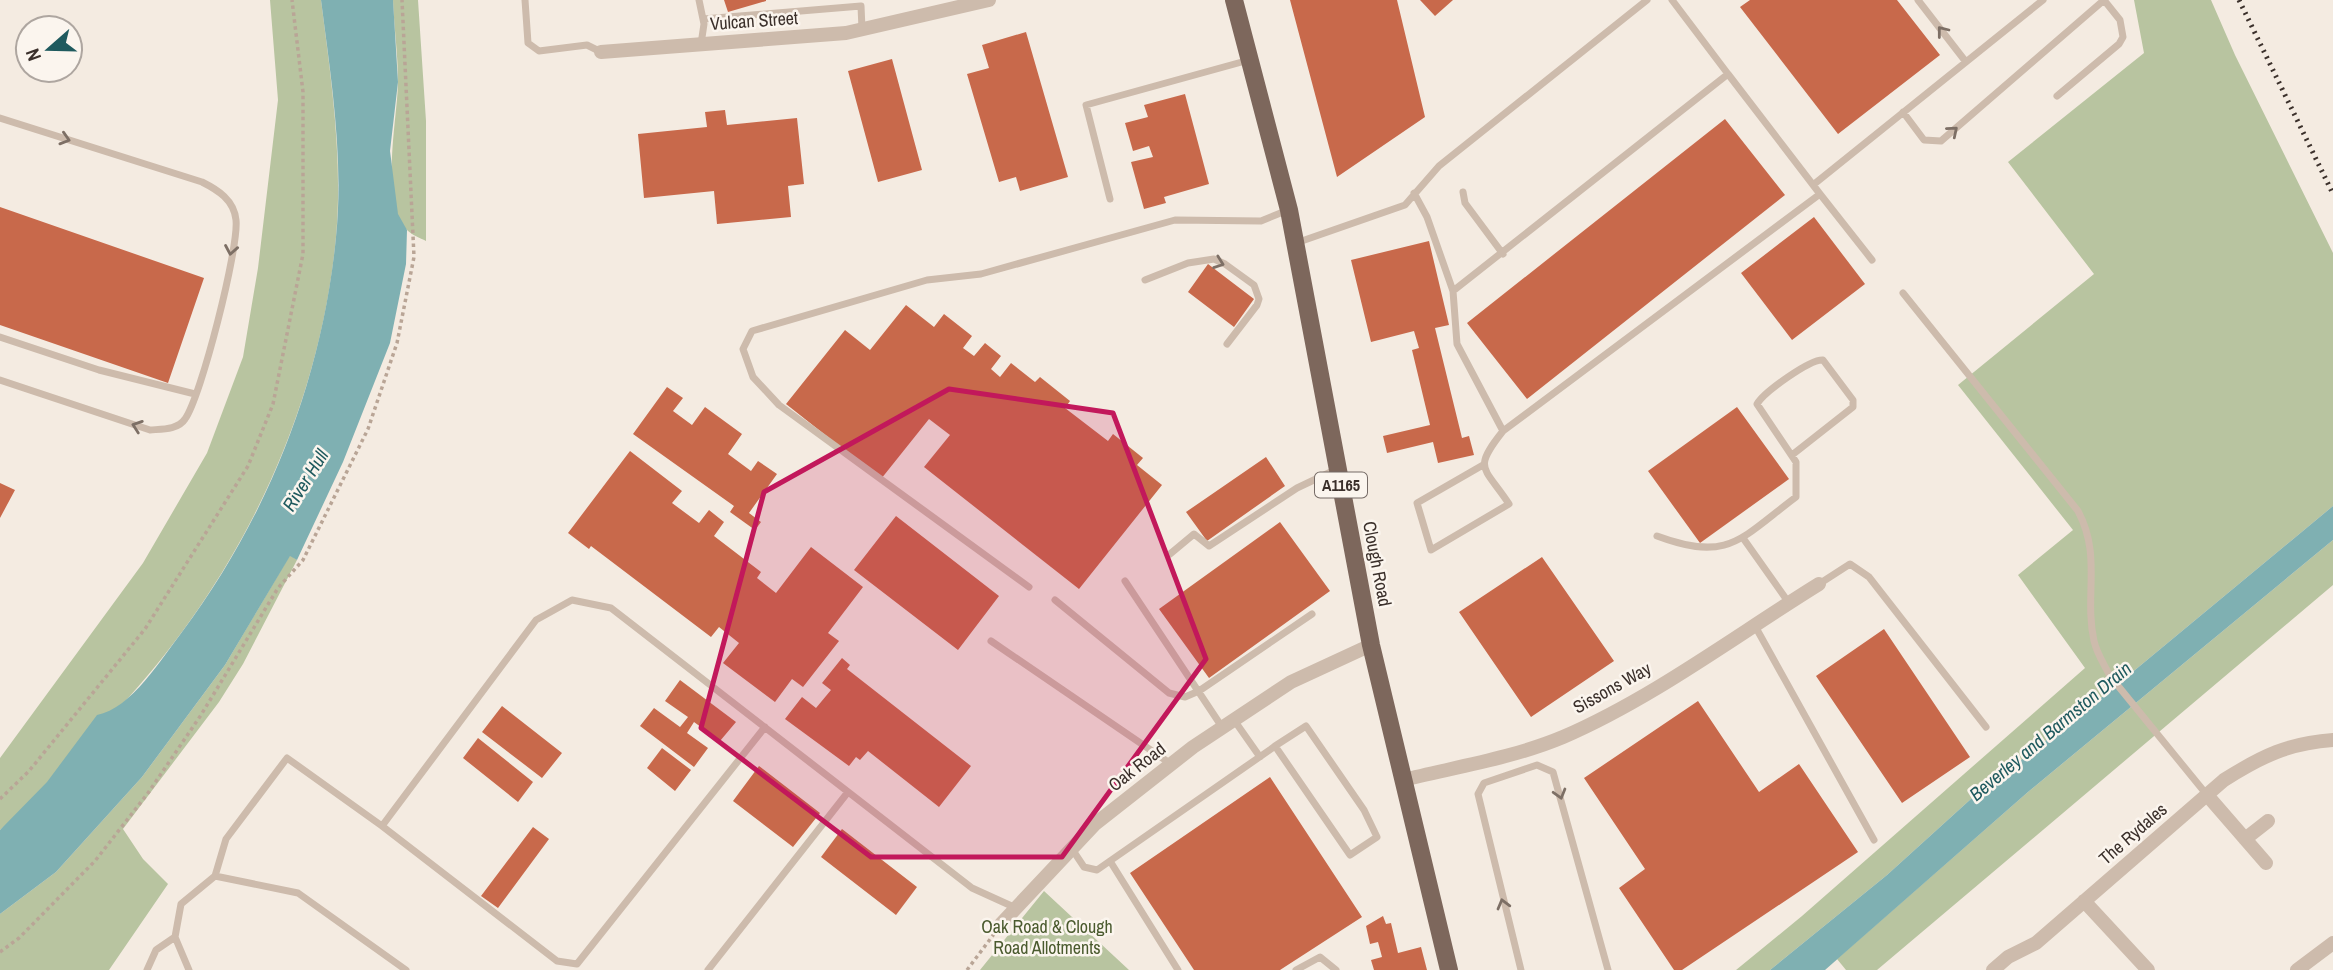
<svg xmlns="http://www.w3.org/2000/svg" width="2333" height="970" viewBox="0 0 2333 970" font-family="'Archivo Narrow',sans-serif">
  <rect width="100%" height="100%" fill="#f4ebe1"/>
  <!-- green -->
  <path fill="#b8c4a0" d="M270,0H321C331,78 343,159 336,237C320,408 243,570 129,697C121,706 111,714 102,723C69,758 38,799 0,830V758L143,563L207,453L243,357L258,268L278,100Z
    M393,0H418L426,121V241C420,238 412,235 407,230C379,202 398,116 398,81C398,54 394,27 393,0Z
    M2134,0H2211L2235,55L2333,253V506L2106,694L1972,798L1887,875L1770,970H1736L1802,916L2085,668L2018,575L2073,530L1958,385L2094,274L2008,162L2144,53Z
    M2333,540V585L1877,970H1846L1837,959L2028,792Z
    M290,555L297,560L243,664L219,702L123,829L143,859L168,884L109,970H0V914L56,872L142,777L225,665Z
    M1044,891L1129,970H980Z"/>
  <!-- water -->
  <path fill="#7fb0b2" d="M321,0H393L398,82L390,151L398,214L407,230L406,264L390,343L343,462L297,560L290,556L225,665L142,777L56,872L0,914V830L47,782L97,715C131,709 162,658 182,632C268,517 322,380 336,237C344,159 331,78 321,0Z
    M2333,506V540L2028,792L1825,970H1770L1887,875L1972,798L2106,694Z"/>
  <!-- building -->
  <path fill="#c8694b" d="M724,0H766V1L728,12Z
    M1290,0H1397L1425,117L1337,177Z
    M1420,0H1453L1435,16Z
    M1750,0H1897L1940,55L1838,134L1740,7Z
    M1026,32L1068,177L1020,191L1016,177L999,182L967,74L989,68L982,45Z
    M892,59L922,170L878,182L848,71Z
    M1185,94L1209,184L1164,197L1166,203L1144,209L1131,162L1153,157L1149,146L1133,151L1125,123L1148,117L1144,105Z
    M725,110L727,125L797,118L804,184L788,186L791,217L717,224L714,191L644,198L638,134L707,127L705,112Z
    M1725,119L1785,195L1527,399L1467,323Z
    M0,207L204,278L168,383L0,325Z
    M1814,217L1865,284L1792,340L1741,273Z
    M1429,241L1449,325L1435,328L1462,438L1469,436L1474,455L1438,463L1433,442L1387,453L1383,436L1430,425L1412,350L1419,348L1414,331L1371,342L1351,260Z
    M1208,264L1254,299L1234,327L1188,292Z
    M906,305L934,327L944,314L972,336L963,348L974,356L985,343L1001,356L991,369L1000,377L1011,363L1035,382L1040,377L1070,401L1065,408L1108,441L1113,434L1143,458L1137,465L1162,485L1079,589L924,467L950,435L929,419L881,479L786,404L845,330L870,350Z
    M667,387L683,398L673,411L692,425L705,407L742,434L728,454L751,471L758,461L777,474L749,513L761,522L755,530L730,512L734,506L633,434Z
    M1737,407L1789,479L1700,543L1648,471Z
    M630,451L682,491L672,503L699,523L709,510L724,522L714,536L761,572L757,578L776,593L811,547L863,587L828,633L839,641L803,687L792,679L775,702L723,663L739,643L719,627L711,637L591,546L589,549L568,533Z
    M1266,457L1285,486L1207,541L1186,512Z
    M0,483L15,490L0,518Z
    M896,516L999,596L958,650L854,570Z
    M1280,522L1330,591L1209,678L1159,609Z
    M1542,557L1614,661L1531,717L1459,612Z
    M1884,629L1970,757L1902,803L1816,676Z
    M842,658L850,665L847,669L971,766L939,807L868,751L860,760L856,757L849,766L785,719L802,697L816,708L831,690L822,683Z
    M680,680L736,722L720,741L694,722L687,733L708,748L694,767L640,726L654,708L680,727L688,717L665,701Z
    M1698,701L1759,792L1799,764L1858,852L1682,970H1674L1619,888L1645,869L1584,778Z
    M502,706L562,753L542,778L482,732Z
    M478,738L533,782L518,802L463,758Z
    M662,748L691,770L675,791L647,768Z
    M759,766L820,813L793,847L733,801Z
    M1270,777L1362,917L1280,970H1194L1130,873Z
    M533,827L549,839L498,908L481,896Z
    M842,829L917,887L896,915L821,857Z
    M1383,916L1386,924L1391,923L1398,953L1421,947L1427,970H1374L1371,960L1382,957L1378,942L1370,944L1366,926Z"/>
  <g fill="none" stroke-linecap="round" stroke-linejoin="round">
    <!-- path -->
    <path stroke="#b9a596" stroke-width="3.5" stroke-dasharray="3.5 3.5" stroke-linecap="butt" d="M0,799L29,771L145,629L248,466L273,404L303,254V92L292,0
      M0,952L19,938L95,861L148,793L201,715L278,588L303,560L368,429L397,343L414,257L402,0
      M967,970L994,934"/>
    <!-- lane -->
    <path stroke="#cdbbac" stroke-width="7" d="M525,0L528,43L539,51L587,45L601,52
      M699,0L704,24L701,44
      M1918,0L1966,62
      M703,19L861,6L862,29
      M2057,96L2119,44L2123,37L2120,20L2104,0
      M1903,112L1924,140L1941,141L2104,0
      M0,118L202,182C218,190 234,200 236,220C239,248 201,397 185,419C178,430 161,429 150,430L0,380
      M1813,185L2043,0
      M1463,192L1465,203L1503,254
      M1414,193L1427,217L1453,291L1457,344L1503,431
      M1820,194L1872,260
      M1110,199L1086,105L1249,60
      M1296,243L1405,205L1439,166L1647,0
      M1145,280L1188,263L1214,259L1225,264L1254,285L1259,299L1257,305L1227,344
      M1453,291L1728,74L1672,0
      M1903,293L2078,511C2102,556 2084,595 2094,641C2097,654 2104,664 2110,676L2207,795
      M0,337L99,370L195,394
      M1483,465L1417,503L1431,550L1509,504C1484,466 1472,470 1503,431L1820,194L1728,74
      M1657,536C1729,563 1741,538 1796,497V462L1757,404C1764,392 1810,359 1823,360L1853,400V407L1792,455
      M1743,538L1789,603
      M1170,554L1194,534L1209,546L1297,488L1337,469
      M1125,581L1222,727
      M1819,584L1850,564L1869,577L1986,727
      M1029,587L779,405L753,377L743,349L752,331L927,280L981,274L1175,220L1261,221L1288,210
      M1055,600L1169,693L1185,697L1199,691L1312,614
      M1755,626L1874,840
      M991,641L1171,764
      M1234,720L1260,757
      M382,826L536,620L572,600L611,608L972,888L1016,908
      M1072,849L1084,867L1097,870L1271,749L1275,746L1306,726L1364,810L1377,837L1350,855L1275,746
      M1110,861L1178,970
      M215,876L226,839L287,758L382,826L557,961L577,964L765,727
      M147,970L156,950L175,937
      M189,970L175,937L181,904L215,876L298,893L406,970
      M708,970L848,792
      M1296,970L1320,957L1336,970
      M1521,970L1478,794L1484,783L1537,765L1553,772L1608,970"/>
    <!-- street -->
    <path stroke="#cdbbac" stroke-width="14" d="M601,52L846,33L989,0
      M1403,780C1456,767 1513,758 1563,737C1653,698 1735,636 1819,584
      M2207,795L2266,863
      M2245,839L2268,821
      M2084,901L2148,970
      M1001,924L1095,824L1193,747L1291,682L1371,645
      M1993,970L2008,957L2036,943L2224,780C2262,756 2289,743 2333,740
      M2297,970L2333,943"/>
    <!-- primary -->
    <path stroke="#7d675c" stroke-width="18" d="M1234,0L1289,210L1371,645L1449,970"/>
    <!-- rail -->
    <path stroke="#3b302b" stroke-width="5" stroke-dasharray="2 5" stroke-linecap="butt" d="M2239,0L2333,194"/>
  </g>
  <!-- one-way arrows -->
  <defs><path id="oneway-chevron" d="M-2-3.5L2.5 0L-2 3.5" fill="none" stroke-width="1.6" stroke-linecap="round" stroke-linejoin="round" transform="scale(1.75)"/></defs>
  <g stroke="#7d6f65">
    <use href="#oneway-chevron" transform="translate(1942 31) rotate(-128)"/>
    <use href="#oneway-chevron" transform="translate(1953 131) rotate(-40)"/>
    <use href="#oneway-chevron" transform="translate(65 139) rotate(17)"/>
    <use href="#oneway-chevron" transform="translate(231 250) rotate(100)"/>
    <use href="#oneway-chevron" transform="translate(1219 263) rotate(20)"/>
    <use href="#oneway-chevron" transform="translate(137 426) rotate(-161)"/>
    <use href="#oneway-chevron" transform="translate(1560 794) rotate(74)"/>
    <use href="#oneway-chevron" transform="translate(1503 904) rotate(-105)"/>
  </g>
  <!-- marked area -->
  <path fill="#c2185b" fill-opacity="0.2" stroke="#c2185b" stroke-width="5" stroke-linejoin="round" d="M949,389L1113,413L1206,659L1062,857H871L701,728L764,492Z"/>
  <g text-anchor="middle" stroke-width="5" stroke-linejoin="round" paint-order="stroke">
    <!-- shield labels -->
    <rect fill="#fbf5ee" stroke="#756b66" stroke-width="2" x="1315" y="472.5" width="52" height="25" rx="5"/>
    <g font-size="16" font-weight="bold" fill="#3b302b">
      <text x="1341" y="491">A1165</text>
    </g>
    <!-- street labels -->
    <g font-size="18" fill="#3b302b" stroke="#fbf5ee">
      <text transform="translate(754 21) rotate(-4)" y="6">Vulcan Street</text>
      <text transform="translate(1377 564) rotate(79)" y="6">Clough Road</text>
      <text transform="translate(1612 688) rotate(-29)" y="6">Sissons Way</text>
      <text transform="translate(1137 767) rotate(-38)" y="6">Oak Road</text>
      <text transform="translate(2133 834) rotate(-41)" y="6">The Rydales</text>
    </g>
    <!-- park labels -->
    <g font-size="18" fill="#4a5a2e" stroke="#fbf5ee">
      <text x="1047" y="933">Oak Road &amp; Clough<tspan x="1047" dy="21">Road Allotments</tspan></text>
    </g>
    <!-- water labels -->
    <g font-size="19" font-style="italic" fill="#1f5a5e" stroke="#fbf5ee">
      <text transform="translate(305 480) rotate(-58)" y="7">River Hull</text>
      <text transform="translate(2050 731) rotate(-40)" y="7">Beverley and Barmston Drain</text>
    </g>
  </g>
  <!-- north arrow -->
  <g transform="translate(49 49) rotate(250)"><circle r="33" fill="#fbf5ee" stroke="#aea6a0" stroke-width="2"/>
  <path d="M0-5L12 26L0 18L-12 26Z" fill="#1f5a5e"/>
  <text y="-10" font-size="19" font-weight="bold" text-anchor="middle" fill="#3b302b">N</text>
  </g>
</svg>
